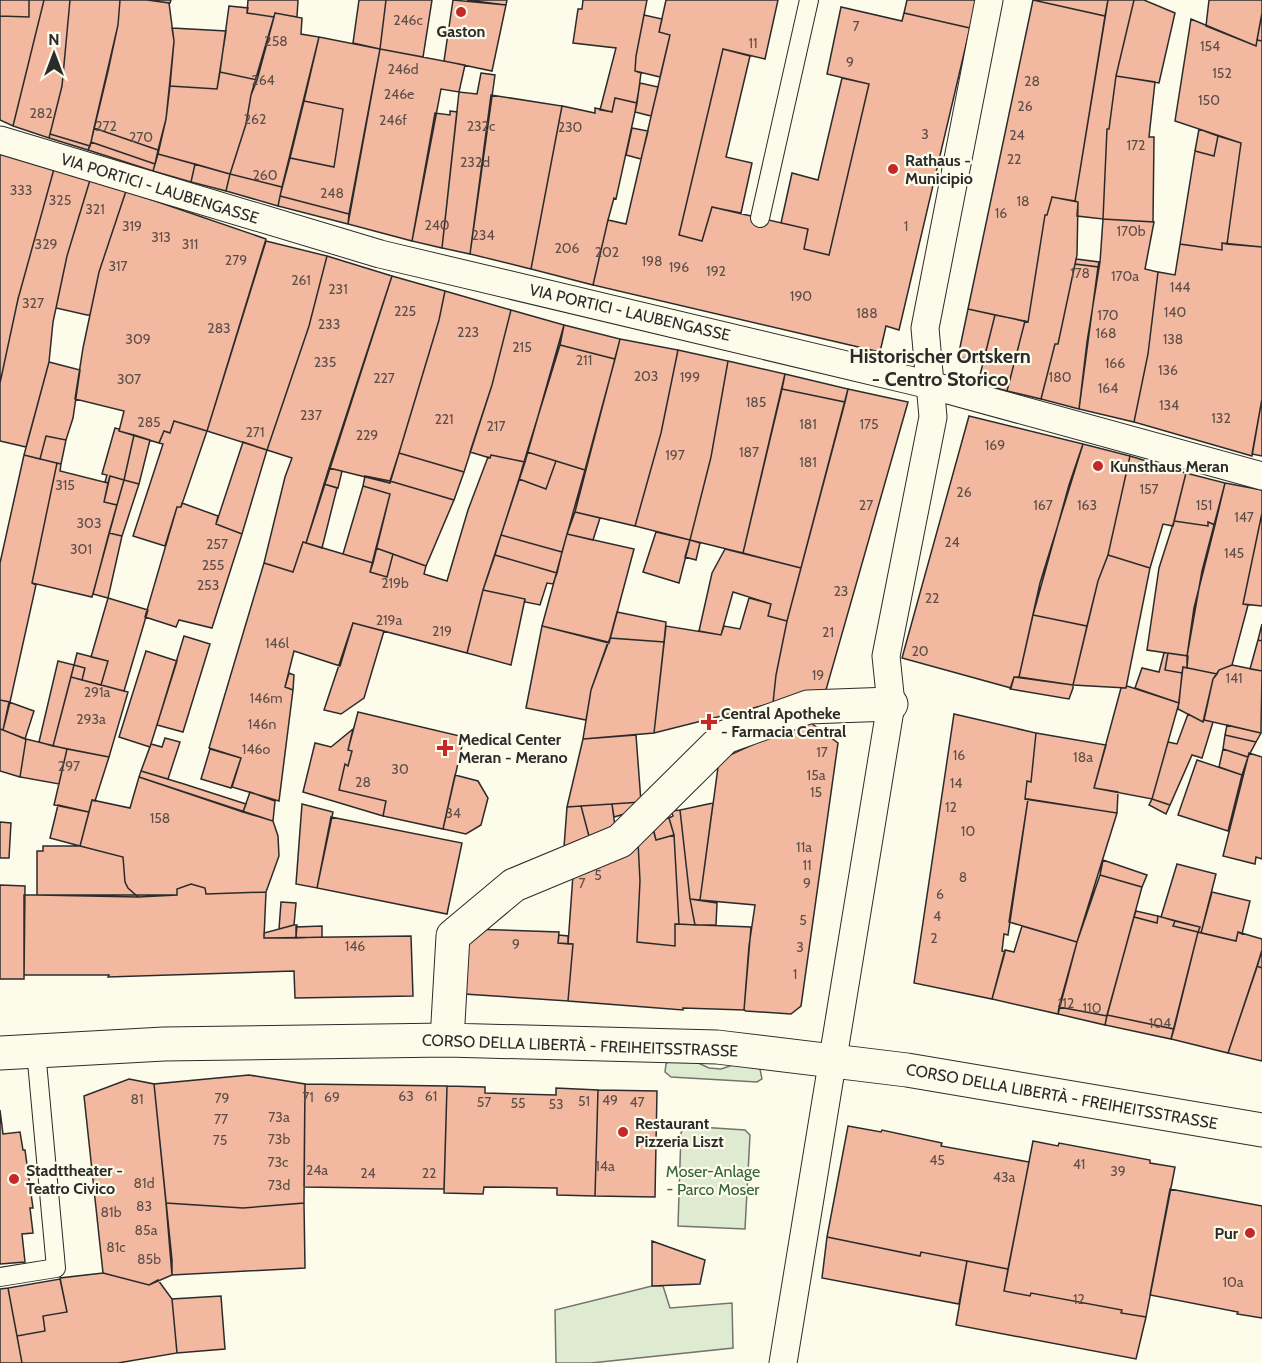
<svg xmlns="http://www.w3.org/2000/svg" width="1262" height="1363" viewBox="0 0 1262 1363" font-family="Cabin,sans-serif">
  <rect width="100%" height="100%" fill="#fdfbea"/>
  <!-- green -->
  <path fill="#deebd1" stroke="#74746e" stroke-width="1.5" d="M671,1060L696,1062L709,1068L721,1069L742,1062L760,1069L762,1079L757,1082L671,1077L665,1072L666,1064Z
    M684,1126L745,1130L750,1135L745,1229L678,1226L681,1133Z
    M652,1286H663L670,1308L732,1303L733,1348L591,1363H556L555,1310Z"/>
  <!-- building -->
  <path fill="#f2b8a0" stroke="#2b2b2b" stroke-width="1.5" d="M0,0H29V17L0,16Z
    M29,0H44L13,126L0,120V16L29,17Z
    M44,0H70L62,86L49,138L13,126Z
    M70,0H120L118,25L108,71L90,146L50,134L62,86Z
    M120,0H147L169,3L174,41L166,119L158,150L94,128L118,25Z
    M147,0H171L170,3Z
    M248,0H298L297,17L275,13L274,17L247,13Z
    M359,0H386L380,49L353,43Z
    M386,0H432L423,57L380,49Z
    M453,0L506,5L492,71L444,61Z
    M467,0H507L506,5Z
    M583,0H647L636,56L635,71L641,73L637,103L615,98L612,112L600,110L616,48L573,43L578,9H582Z
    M666,0H778L765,59L723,49L679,235L702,241L712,207L808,229L804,249L829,255L869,84L827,74L841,7L902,21L904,13L970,28L899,330L886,326L880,352L593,285L608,220L626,224L670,35L659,32Z
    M907,0H976L970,28L904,13Z
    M1033,0H1108L1105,16Z
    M1033,0L1105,16L1075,201L1052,197L1047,215H1045L1028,322L968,309Z
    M1108,0H1134L1116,76L1109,129H1107L1103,219L1077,216L1078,202L1075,201Z
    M1134,0H1144L1175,13L1159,83L1116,76Z
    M1209,0H1262V13L1256,46L1206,26Z
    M229,6L248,8L247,13L274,17L257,80L220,72Z
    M275,13L302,18L301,34L319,37L282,187L230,174L246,124L251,95Z
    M1262,13V41L1257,40Z
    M644,15L662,19L659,32L670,35L660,77L635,71L636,56Z
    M1191,19L1256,46L1257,40L1262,41V247L1227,244L1241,143L1175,121Z
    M172,28L226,31L217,89L170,86L174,41Z
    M319,37L380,49L349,214L280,196L290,158L334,167L343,109L304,101Z
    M380,49L465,65L459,92L441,89L412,241L348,224Z
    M723,49L750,56L726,157L752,163L741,213L712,207L702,241L679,235Z
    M220,72L257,80L251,95L246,124L230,174L158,154L166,119L170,86L217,89Z
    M481,73L495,75L470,254L442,248L459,92L477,94Z
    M1116,76L1155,82L1149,137H1154L1153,222L1103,219L1107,129H1109Z
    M842,78L869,84L829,255L804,249L808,229L781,223L792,173L818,180Z
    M640,83L658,87L651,116L635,112Z
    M491,95L562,106L531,269L470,254Z
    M615,98L637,103L616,199L614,198L608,220L593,285L531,269L562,106L595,113V108L612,112Z
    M304,101L343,109L334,167L290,158Z
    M450,111L457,112L442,248L412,241L435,113L450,115Z
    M94,128L158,150L155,164L91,142Z
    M632,128L648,131L641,159L626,155Z
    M1199,129L1218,136L1214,156L1195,151Z
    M50,134L90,146L88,150L49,138Z
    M1218,136L1241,143L1227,244L1222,243V250L1180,244L1195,151L1214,156Z
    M91,142L155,164L153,171L88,150Z
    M0,151L54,169L18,299L0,383Z
    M158,154L195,164L191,182L153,171Z
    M195,164L230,174L226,191L191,182Z
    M54,169L90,180L67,256L53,322L49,362L26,447L0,441V383L18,299Z
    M230,174L282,187L278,206L226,191Z
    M90,180L126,191L99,272L90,315H87L56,308L67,256Z
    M126,191L266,239L207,431L174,421L170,433L164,431L159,443L119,431L124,411L75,399L83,348L99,272Z
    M280,196L349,214L348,224L278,206Z
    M1052,197L1078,202L1077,255L1058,344H1055L1041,399L1007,391L1025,321L1028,322L1045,215H1047Z
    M1103,219L1154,222L1145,269L1158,272L1148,354L1134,422L1079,409L1087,342L1100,262Z
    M266,241L327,256L309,326L267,450L207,431Z
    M1222,243L1262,247V399L1252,456L1134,422L1148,354L1158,272L1175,275L1180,244L1222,250Z
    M327,256L392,276L306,543L303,542L293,572L264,563L285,477L292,458L267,450L309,326Z
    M1076,259L1099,262L1098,267L1075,264Z
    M1075,264L1098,267L1079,409L1041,399L1055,344H1058Z
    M392,276L445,291L439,320L390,483L329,468Z
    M445,291L511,310L492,385L464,472L399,453L439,320Z
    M968,309L995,315L983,363L958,357Z
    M511,310L564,325L525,462L491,455L490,458L470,452L492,385Z
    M995,315L1025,321L1007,391L978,383Z
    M564,325L620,339L615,359L560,345Z
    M620,339L678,350L661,433L635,526L575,512Z
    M560,345L615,359L585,470L527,452Z
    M678,350L728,361L711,457L690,540L635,526L661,433Z
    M728,361L785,374L743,553L690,540L711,457Z
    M49,362L80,370L73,418L66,440L46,436L40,459L24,455Z
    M785,374L848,389L845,402L782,389Z
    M782,389L845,402L801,568L743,553Z
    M848,389L908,402L826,690L773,703L776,675L787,621Z
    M1262,399V456L1252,454Z
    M969,416L1083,444L1040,583L1019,677H1014L1011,688L902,658Z
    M174,421L207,431L181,507H177L165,546L133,536L163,444L159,443L164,431L170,433Z
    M115,428L119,429V431L134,435L124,480L110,476L108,483L105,482L107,475L102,474Z
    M134,435L150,440L139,484L124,480Z
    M46,436L66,440L61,464L40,459Z
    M243,442L267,450L242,534L216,524Z
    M1083,444L1130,456L1108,555L1098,581L1087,626L1033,615L1069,485Z
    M527,452L556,461L546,489L519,479Z
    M399,453L464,472L454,500L390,481Z
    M24,455L57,463L32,583L36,585L10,702L0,700V563Z
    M491,455L525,462L483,590L467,653L353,623L340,666L294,651L285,687L293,690L279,801L232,787L241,758L209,748L264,563L293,572L303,542L373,563L370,572L387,577L393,554L426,566L424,574L447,581L468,510L488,457L490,458Z
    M1130,456L1186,473L1173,526L1163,524L1150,568L1108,555Z
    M556,461L585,470L562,552L501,535L519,479L546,489Z
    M57,463L61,464L60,471L108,483L104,502L117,505L92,597L32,583Z
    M329,468L342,471L338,488L324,484Z
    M1186,473L1225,483L1215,525L1208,522V526L1174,521Z
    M110,476L124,480L117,505L104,502Z
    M365,476L390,481L454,500L426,566L376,548L390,494L363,486Z
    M124,480L139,484L122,536L109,533Z
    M1225,483L1262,490V513L1243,604L1248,605L1232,665L1219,670L1217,674L1187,668V656L1202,571Z
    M324,484L337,488L322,548L306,543Z
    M363,486L390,494L373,563L343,554Z
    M182,503L218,516L216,524L242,534L212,628L179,620L176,627L145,617L177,507H181Z
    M575,512L600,518L593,540L567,534Z
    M1262,513V606L1243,604Z
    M1174,521L1208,526V522L1215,525L1194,608L1187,656L1147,650L1159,568Z
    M656,532L690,540L679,583L643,572Z
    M109,533L122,536L108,598L93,594Z
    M567,534L634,549L609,643L542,626Z
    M501,535L562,552L557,573L495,555Z
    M690,540L700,543L696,560L685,557Z
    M376,548L393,554L387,577L370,572Z
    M725,549L801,568L787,621L768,616L771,604L733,592L721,635L699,631L712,573Z
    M495,555L557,573L553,584L547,583L540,605L525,602V599L483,590Z
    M1108,555L1150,568L1126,688L1073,685L1098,581Z
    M483,590L525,599L511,665L467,653Z
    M108,598L148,610L124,691L101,685L108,661L91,657Z
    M749,598L771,604L768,616L787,621L776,675L773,703L654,733L666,626L721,635L724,626L740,629Z
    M617,612L666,622L664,642L610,638Z
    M1033,615L1087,626L1073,685L1019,677Z
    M353,623L384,631L364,698L341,714L324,710Z
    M1262,624V641L1258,640Z
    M542,626L608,642L591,690L586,720L526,708Z
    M184,636L210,644L183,732L157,725Z
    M610,638L664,642L654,733L583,739L591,690Z
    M1258,640L1262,641V671L1250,669Z
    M146,651L177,661L150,747L119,737Z
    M77,653L108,661L101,685L82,680L85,668L74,665Z
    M1164,653H1168L1165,670L1182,673L1179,703L1135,688L1142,668L1159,672Z
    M1168,653L1188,656L1187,668L1183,667L1182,673L1165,670Z
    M58,661L74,665L53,746L39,742Z
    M74,665L85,668L82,680L71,677Z
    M1232,665L1262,671L1261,733L1204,720L1213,679L1219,670Z
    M1183,667L1217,674L1213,679L1203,722L1178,709Z
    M289,673L294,675L293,690L285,687Z
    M71,677L128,692L109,757L53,746Z
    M1014,677L1073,685V688L1069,699L1010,689Z
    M1127,686L1179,703L1152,799L1094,788L1121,688H1126Z
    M0,700L10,702L3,730L0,729Z
    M9,702L34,711L25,739L3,730Z
    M358,712L464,737L443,829L383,816L386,801L339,790L345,764L348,766L352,751L348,750Z
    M954,714L1036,733L1031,782L1027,781L1025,799H1028L1008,935L1004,934L1002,951L1005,952L992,999L914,983Z
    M1188,714L1203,722L1204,720L1213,722L1202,758L1192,755L1170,805L1152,799L1168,742L1177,744Z
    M807,720L838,743L801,1006L791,1014L746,1011L744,1010L749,946L755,905L700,900L719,760Z
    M1227,725L1261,733L1256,742L1225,735Z
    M0,729L26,739L20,777L0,771Z
    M353,729L348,750L352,751L348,766L345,764L339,790L386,801L383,816L303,792L315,743L331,747Z
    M1036,733L1106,745L1094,788L1118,792L1117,813L1025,799L1027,781L1031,782Z
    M636,735L641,802L567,807L583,739Z
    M1225,735L1256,742L1248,757L1223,749Z
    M165,738L180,742L168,779L141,771L151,744L162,747Z
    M26,739L67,749L59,784L20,777Z
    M67,749L109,757L95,801L92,800L89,812L54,805Z
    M210,749L241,758L231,788L201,779Z
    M1223,749L1248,757L1242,775L1219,767Z
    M1249,753L1262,757V859L1256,857L1255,864L1223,856Z
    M1197,760L1242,775L1228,831L1178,815Z
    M141,771L184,784L246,804L243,812L139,777Z
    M455,775L478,781L488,798L481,825L466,834L443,829Z
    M139,777L273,821L278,836L279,856L266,892L206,894L205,888L191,884L177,889V895L138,897L128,888L125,882L123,857L80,846L92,800L130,808Z
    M250,792L275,801L273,821L243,812Z
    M1028,799L1117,813L1077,942L1009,922Z
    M1152,799L1170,805L1166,814L1149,805Z
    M640,802L635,811L614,817L612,804Z
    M713,803L700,900L690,899L680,810Z
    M302,804L333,812L317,888L296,884Z
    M612,804L616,834L590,840L581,806Z
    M58,805L89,812L80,846L50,838Z
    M581,806L590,840L564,847L567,807Z
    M680,810L690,899L695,925L679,924L674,835L669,818L673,816L671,811Z
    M331,817L462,843L447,914L317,888Z
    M669,818L674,835L656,840L651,822Z
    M0,822L11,823L9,858H0Z
    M653,828L656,840L674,835L679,924H675V946L637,942L640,881L638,842Z
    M638,842L640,881L637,942L675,946V924L751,927L744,1010L683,1008V1010L568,1001L573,944H568L573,875Z
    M43,846H80L123,857L125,882L128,888L138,897L37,895V851H43Z
    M1103,860L1147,875L1142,887L1100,875Z
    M1177,864L1216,874L1201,933L1198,932L1200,927L1161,917Z
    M1100,875L1142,887L1107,1016L1059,1007L1077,942Z
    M191,884L205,888L206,894L266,892L264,938L411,936L413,996L295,998L294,971L108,977L109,975H24V895H177V889Z
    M0,885L25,886L24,979H0Z
    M1212,892L1250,901L1242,934L1238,932L1236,941L1201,933Z
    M690,899L717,903L716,925H695Z
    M281,902L296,903L294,925L279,929Z
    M1136,911L1158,916L1157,923L1134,917Z
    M1158,916L1175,921L1173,926L1198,932L1174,1029L1107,1015L1134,917L1157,923Z
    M1175,921L1200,927L1198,932L1173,926Z
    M294,925H297L296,938H264V933Z
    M322,926V937L296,938V927Z
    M1022,926L1077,942L1058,1014L992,999L1005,950L1014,952Z
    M469,929L559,932L558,943L573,944L568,1001L464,994Z
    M1198,932L1236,941L1238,932L1262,939V950L1258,964L1228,1053L1171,1039Z
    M559,935L568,936V944L558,943Z
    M1262,950V968L1257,966Z
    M1257,966L1262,968V1061L1228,1053Z
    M1059,1007L1107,1016L1105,1025L1058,1014Z
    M1107,1015L1174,1029L1171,1039L1105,1025Z
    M249,1075L305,1084L304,1203L243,1208L166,1203L154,1084Z
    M129,1079L154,1084L172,1260V1275L149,1285L103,1273L84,1096Z
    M305,1084L447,1086L444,1189L304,1187Z
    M447,1086L485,1087V1093L556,1095V1088L598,1090L595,1196L557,1195V1188L484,1187L483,1194L444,1193Z
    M598,1090L657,1091L655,1197L595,1196Z
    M0,1110L3,1134L20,1132L23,1150H25L33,1208H30L33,1233L22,1234L25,1262L0,1264Z
    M848,1126L881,1132L882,1130L942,1143L941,1146L1029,1162L1008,1269L921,1252L920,1256L827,1237Z
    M1033,1141L1058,1146L1059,1143L1150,1160V1163L1175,1167L1146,1317L1121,1313L1122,1310L1031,1293L1030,1296L1004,1291Z
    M1170,1189L1262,1206V1318L1237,1314L1238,1312L1150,1295Z
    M166,1203L243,1208L304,1203L305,1268L172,1275Z
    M827,1237L920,1256L921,1252L967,1261L959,1304L822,1278Z
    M652,1241L705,1260L700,1284L652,1286Z
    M967,1261L1008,1269L1004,1291L1030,1296L1031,1293L1122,1310L1121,1313L1146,1317L1136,1359L956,1325Z
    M103,1273L149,1285L158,1280L172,1299L177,1353L118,1363H22L17,1336L45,1331L43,1316L67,1312L60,1278Z
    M60,1279L67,1312L43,1316L45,1331L17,1336L8,1288Z
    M8,1288L17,1336L22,1363H0V1289Z
    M221,1296L225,1349L177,1353L172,1299Z"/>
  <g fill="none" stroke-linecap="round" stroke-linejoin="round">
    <defs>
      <path id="service" d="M760,218L809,0
        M0,1277L56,1268L36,1051"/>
      <path id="pedestrian" d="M0,140L380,254L930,385L1262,476
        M783,1363L891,704L886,656L933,417L925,328L989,0"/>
      <path id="minor" d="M447,1040L453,936L514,885L620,841L725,737L808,707L891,704
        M0,1053L164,1044L447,1040L717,1047L907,1070L1262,1130"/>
    </defs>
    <!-- service casing -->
    <use href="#service" stroke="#2b2b2b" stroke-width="20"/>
    <!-- pedestrian casing -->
    <use href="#pedestrian" stroke="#2b2b2b" stroke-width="29"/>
    <!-- minor casing -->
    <use href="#minor" stroke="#2b2b2b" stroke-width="35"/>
    <!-- service -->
    <use href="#service" stroke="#fdfbea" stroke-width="18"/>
    <!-- pedestrian -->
    <use href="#pedestrian" stroke="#fdfbea" stroke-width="27"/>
    <!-- minor -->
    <use href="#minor" stroke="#fdfbea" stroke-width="33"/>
  </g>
  <!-- markers -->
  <g fill="#c62828" stroke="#fdfbea" stroke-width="2">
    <circle cx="461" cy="12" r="6"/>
    <circle cx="893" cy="169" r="6"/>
    <circle cx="1098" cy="466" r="6"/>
    <path d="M706 713h6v6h6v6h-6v6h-6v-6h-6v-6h6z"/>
    <path d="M442 739h6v6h6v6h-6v6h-6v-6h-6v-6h6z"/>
    <circle cx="623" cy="1132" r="6"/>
    <circle cx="14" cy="1179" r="6"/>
    <circle cx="1250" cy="1233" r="6"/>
  </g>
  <g text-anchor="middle" stroke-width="4.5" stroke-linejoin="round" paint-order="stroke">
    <!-- number labels -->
    <g font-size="14" fill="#5d4e48">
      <text x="408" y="25">246c</text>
      <text x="856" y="31">7</text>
      <text x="276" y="46">258</text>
      <text x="753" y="48">11</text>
      <text x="1210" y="51">154</text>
      <text x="850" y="67">9</text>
      <text x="403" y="74">246d</text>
      <text x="1222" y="78">152</text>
      <text x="263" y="85">264</text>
      <text x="1032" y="86">28</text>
      <text x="399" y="99">246e</text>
      <text x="1209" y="105">150</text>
      <text x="1025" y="111">26</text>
      <text x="41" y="118">282</text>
      <text x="255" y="124">262</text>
      <text x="393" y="125">246f</text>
      <text x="106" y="131">272</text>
      <text x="481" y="131">232c</text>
      <text x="570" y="132">230</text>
      <text x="925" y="139">3</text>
      <text x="1017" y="140">24</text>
      <text x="141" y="142">270</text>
      <text x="1136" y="150">172</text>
      <text x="1014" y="164">22</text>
      <text x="475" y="167">232d</text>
      <text x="265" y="180">260</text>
      <text x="21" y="195">333</text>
      <text x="332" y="198">248</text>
      <text x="60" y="205">325</text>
      <text x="1023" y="206">18</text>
      <text x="95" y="214">321</text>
      <text x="1001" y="218">16</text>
      <text x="437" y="230">240</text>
      <text x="132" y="231">319</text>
      <text x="906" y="231">1</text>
      <text x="1131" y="236">170b</text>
      <text x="483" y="240">234</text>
      <text x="161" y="242">313</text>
      <text x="46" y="249">329</text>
      <text x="190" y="249">311</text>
      <text x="567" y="253">206</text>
      <text x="607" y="257">202</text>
      <text x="236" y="265">279</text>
      <text x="652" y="266">198</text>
      <text x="118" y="271">317</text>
      <text x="679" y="272">196</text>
      <text x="716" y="276">192</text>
      <text x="1080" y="278">178</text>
      <text x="1125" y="281">170a</text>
      <text x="301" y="285">261</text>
      <text x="1180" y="292">144</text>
      <text x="338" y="294">231</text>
      <text x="801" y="301">190</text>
      <text x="33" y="308">327</text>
      <text x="405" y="316">225</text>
      <text x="1175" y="317">140</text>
      <text x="867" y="318">188</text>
      <text x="1108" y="320">170</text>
      <text x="329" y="329">233</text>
      <text x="219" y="333">283</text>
      <text x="468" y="337">223</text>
      <text x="1106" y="338">168</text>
      <text x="138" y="344">309</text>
      <text x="1173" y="344">138</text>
      <text x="522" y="352">215</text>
      <text x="584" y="365">211</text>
      <text x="325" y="367">235</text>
      <text x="1115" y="368">166</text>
      <text x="1168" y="375">136</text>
      <text x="646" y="381">203</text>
      <text x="690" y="382">199</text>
      <text x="1060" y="382">180</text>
      <text x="384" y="383">227</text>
      <text x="129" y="384">307</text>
      <text x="1108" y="393">164</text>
      <text x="756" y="407">185</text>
      <text x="1169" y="410">134</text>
      <text x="311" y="420">237</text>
      <text x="1221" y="423">132</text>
      <text x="444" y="424">221</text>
      <text x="149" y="427">285</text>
      <text x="808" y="429">181</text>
      <text x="869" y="429">175</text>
      <text x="496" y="431">217</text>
      <text x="255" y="437">271</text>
      <text x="367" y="440">229</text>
      <text x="995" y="450">169</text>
      <text x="749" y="457">187</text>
      <text x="675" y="460">197</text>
      <text x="808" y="467">181</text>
      <text x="65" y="490">315</text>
      <text x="1149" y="494">157</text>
      <text x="964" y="497">26</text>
      <text x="866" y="510">27</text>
      <text x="1043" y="510">167</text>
      <text x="1087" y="510">163</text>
      <text x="1204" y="510">151</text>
      <text x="1244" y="522">147</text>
      <text x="89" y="528">303</text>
      <text x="952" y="547">24</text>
      <text x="217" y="549">257</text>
      <text x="81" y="554">301</text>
      <text x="1234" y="558">145</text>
      <text x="213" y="570">255</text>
      <text x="395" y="588">219b</text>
      <text x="208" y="590">253</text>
      <text x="841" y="596">23</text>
      <text x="932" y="603">22</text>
      <text x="389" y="625">219a</text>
      <text x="442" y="636">219</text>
      <text x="828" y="637">21</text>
      <text x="277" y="648">146l</text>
      <text x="920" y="656">20</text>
      <text x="818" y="680">19</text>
      <text x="1234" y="683">141</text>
      <text x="97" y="697">291a</text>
      <text x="266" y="703">146m</text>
      <text x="91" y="724">293a</text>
      <text x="262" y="729">146n</text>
      <text x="256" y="754">146o</text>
      <text x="822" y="757">17</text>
      <text x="959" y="760">16</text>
      <text x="1083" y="762">18a</text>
      <text x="69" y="771">297</text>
      <text x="400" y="774">30</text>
      <text x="816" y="780">15a</text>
      <text x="363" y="787">28</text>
      <text x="956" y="788">14</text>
      <text x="816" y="797">15</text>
      <text x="951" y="812">12</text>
      <text x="453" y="818">34</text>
      <text x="160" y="823">158</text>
      <text x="968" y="836">10</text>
      <text x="804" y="852">11a</text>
      <text x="807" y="870">11</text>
      <text x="598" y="880">5</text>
      <text x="963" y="882">8</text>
      <text x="582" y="888">7</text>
      <text x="807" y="888">9</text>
      <text x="940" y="899">6</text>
      <text x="937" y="921">4</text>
      <text x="803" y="925">5</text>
      <text x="934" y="943">2</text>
      <text x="516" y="949">9</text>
      <text x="355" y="951">146</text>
      <text x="800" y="952">3</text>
      <text x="795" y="979">1</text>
      <text x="1066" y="1008">112</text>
      <text x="1092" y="1013">110</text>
      <text x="1160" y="1028">104</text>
      <text x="406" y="1101">63</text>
      <text x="431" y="1101">61</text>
      <text x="308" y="1102">71</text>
      <text x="332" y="1102">69</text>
      <text x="222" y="1103">79</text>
      <text x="137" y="1104">81</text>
      <text x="610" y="1105">49</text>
      <text x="584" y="1106">51</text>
      <text x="484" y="1107">57</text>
      <text x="637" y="1107">47</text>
      <text x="518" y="1108">55</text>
      <text x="556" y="1109">53</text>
      <text x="279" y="1122">73a</text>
      <text x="221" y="1124">77</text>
      <text x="279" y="1144">73b</text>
      <text x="220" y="1145">75</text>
      <text x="937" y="1165">45</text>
      <text x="278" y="1167">73c</text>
      <text x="1079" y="1169">41</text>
      <text x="605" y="1171">14a</text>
      <text x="317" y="1175">24a</text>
      <text x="1118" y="1176">39</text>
      <text x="368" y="1178">24</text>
      <text x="429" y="1178">22</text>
      <text x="1004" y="1182">43a</text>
      <text x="144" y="1188">81d</text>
      <text x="279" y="1190">73d</text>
      <text x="144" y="1211">83</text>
      <text x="111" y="1217">81b</text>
      <text x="146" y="1235">85a</text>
      <text x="116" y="1252">81c</text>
      <text x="149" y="1264">85b</text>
      <text x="1233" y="1287">10a</text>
      <text x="1079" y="1304">12</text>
    </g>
    <!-- poi labels -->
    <g font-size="16" font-weight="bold" fill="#2b2b2b" stroke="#fdfbea" text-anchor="start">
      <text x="461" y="37" text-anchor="middle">Gaston</text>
      <text x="905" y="166">Rathaus -<tspan x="905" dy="18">Municipio</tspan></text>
      <text x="1110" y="472">Kunsthaus Meran</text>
      <text x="721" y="719">Central Apotheke<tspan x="721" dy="18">- Farmacia Central</tspan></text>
      <text x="458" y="745">Medical Center<tspan x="458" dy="18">Meran - Merano</tspan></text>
      <text x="635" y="1129">Restaurant<tspan x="635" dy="18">Pizzeria Liszt</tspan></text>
      <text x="26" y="1176">Stadttheater -<tspan x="26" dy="18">Teatro Civico</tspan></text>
      <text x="1238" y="1239" text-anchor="end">Pur</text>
    </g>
    <!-- street labels -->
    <g font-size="16" fill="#2b2b2b" stroke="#fdfbea">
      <text transform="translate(160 188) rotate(17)" y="6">VIA PORTICI - LAUBENGASSE</text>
      <text transform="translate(630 312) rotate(13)" y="6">VIA PORTICI - LAUBENGASSE</text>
      <text transform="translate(580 1045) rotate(2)" y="6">CORSO DELLA LIBERTÀ - FREIHEITSSTRASSE</text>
      <text transform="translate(1062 1096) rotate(10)" y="6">CORSO DELLA LIBERTÀ - FREIHEITSSTRASSE</text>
    </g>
    <!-- park labels -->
    <g font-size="16" fill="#34623c" stroke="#fdfbea">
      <text x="713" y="1177">Moser-Anlage<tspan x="713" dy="18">- Parco Moser</tspan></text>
    </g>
    <!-- quarter labels -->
    <g font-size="20" font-weight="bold" fill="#2b2b2b" stroke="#fdfbea">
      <text x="940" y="363">Historischer Ortskern<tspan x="940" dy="23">- Centro Storico</tspan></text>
    </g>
  </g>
  <!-- north arrow -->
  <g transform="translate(54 54)" stroke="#fdfbea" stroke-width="4.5" paint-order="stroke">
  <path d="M0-4.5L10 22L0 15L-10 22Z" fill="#2b2b2b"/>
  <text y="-9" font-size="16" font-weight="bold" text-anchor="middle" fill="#2b2b2b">N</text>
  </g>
</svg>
